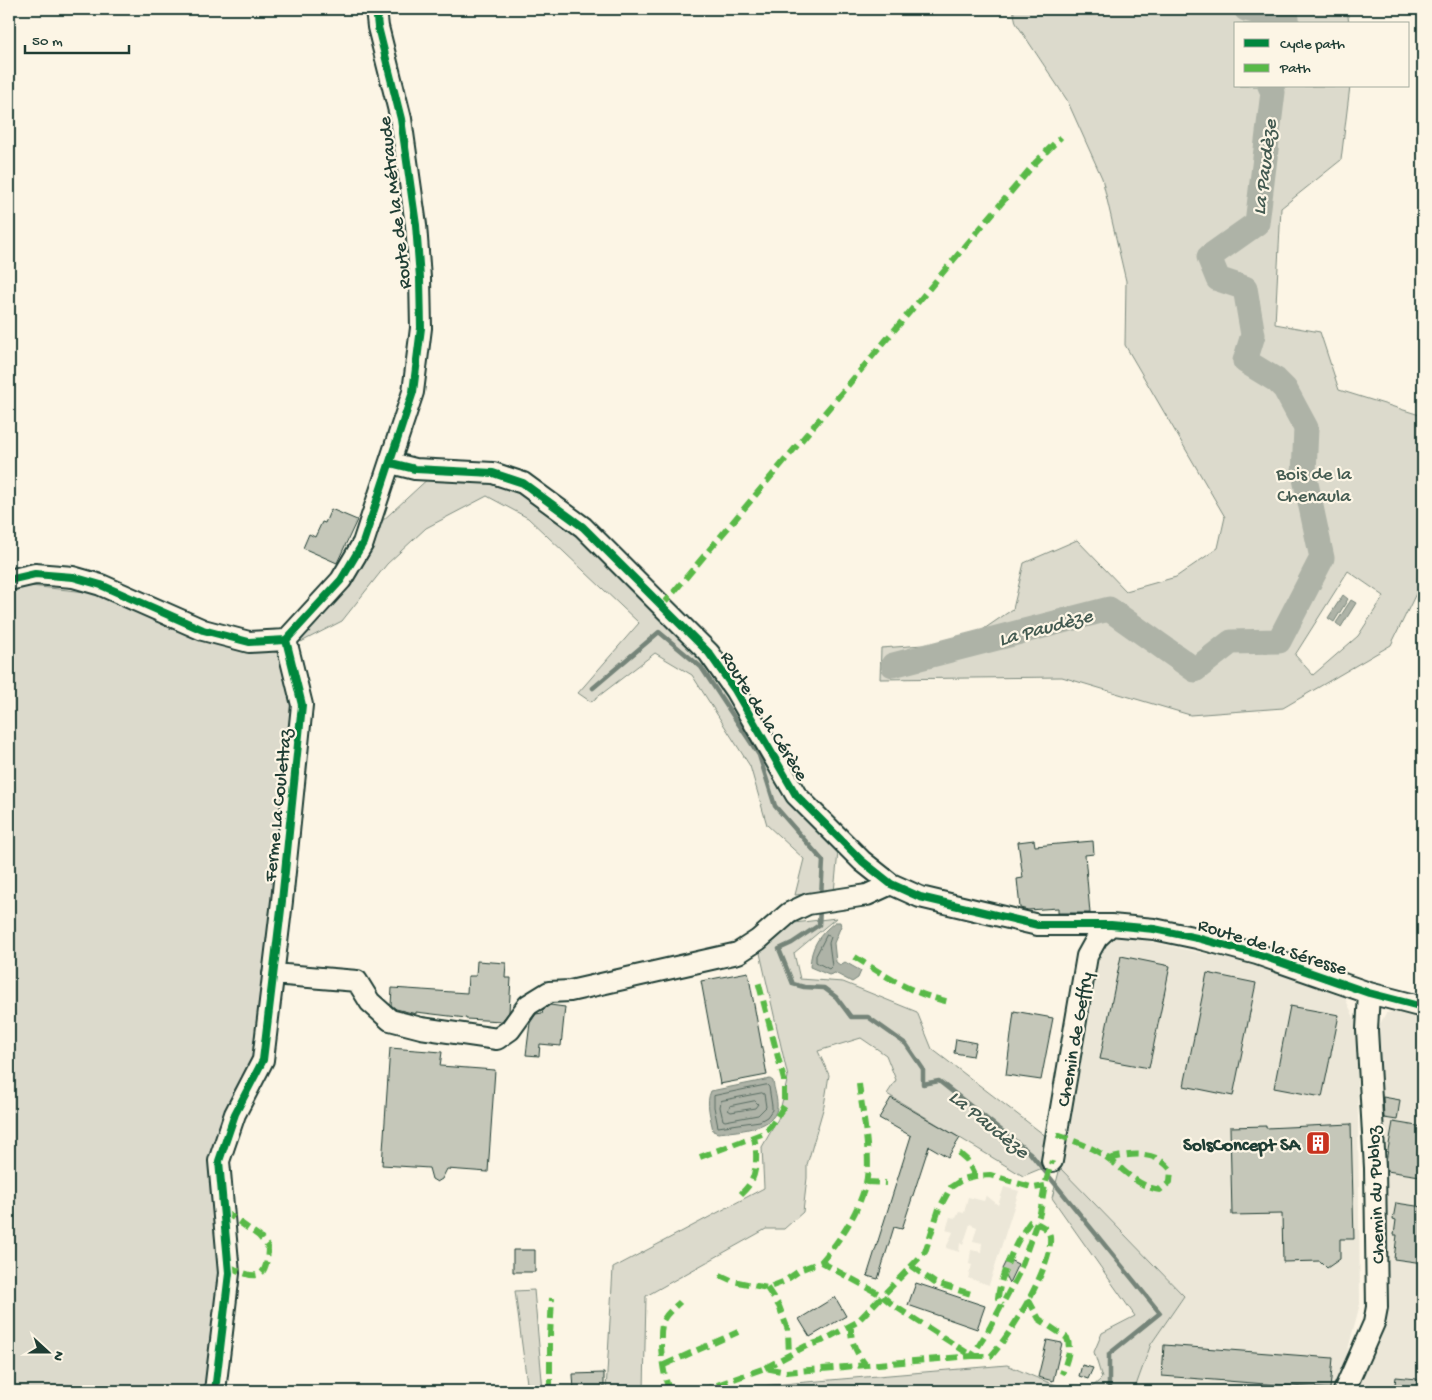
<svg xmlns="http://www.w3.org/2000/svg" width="1432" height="1400" viewBox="0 0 1432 1400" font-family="'Gochi Hand',sans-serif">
  <rect width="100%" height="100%" fill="#fcf5e5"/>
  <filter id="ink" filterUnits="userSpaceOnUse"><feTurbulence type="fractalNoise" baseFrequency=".02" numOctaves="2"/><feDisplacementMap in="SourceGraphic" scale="10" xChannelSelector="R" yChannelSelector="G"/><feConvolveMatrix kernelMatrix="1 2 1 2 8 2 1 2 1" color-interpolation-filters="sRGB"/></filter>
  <g filter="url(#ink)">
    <!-- built -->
    <path fill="#ece7d8" d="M1115,934L1266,967L1345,998L1357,1024L1360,1304L1337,1391H1134L1151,1344L1184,1296L1060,1168L1070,1125L1100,953Z
      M1397,1011L1423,1015V1391H1354L1382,1326L1375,1033L1386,1013Z
      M1004,1187L1019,1191L989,1285L968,1278L972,1265L969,1264L971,1250L981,1252L982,1243L973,1241L977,1227L970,1224L963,1245L960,1243L959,1252L946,1248L953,1232L946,1230L950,1217L956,1218L959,1212L964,1213L968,1197L984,1201L986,1195L998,1205Z"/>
    <!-- green -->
    <path fill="#dcdacc" stroke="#7e8c80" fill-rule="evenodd" d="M1013,9H1347L1349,24H1236V86H1350L1341,160L1281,208L1275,324L1320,332L1339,390L1423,416V579L1391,645L1283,708L1190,715L1062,677L880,679L881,648L965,642L1013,609L1024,563L1077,540L1126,591L1176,577L1218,548L1225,517L1125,345L1126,281L1102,178L1067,100L1016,23ZM1348,571L1384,596L1358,636L1313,675L1295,655Z
      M432,475L490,479L519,487L576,531L702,656L726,691L788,797L838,852L834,892L795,895L804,859L767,825L750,766L692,675L655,653L591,702L578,693L639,623L528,518L487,496L426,528L387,564L342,621L301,642L298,634L348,584L374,546L380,523Z
      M30,586L96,593L282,647L296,704L255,1059L227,1110L224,1273L208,1391H9V590Z
      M836,918L794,953L800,979L843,982L917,1012L932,1049L1047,1137L1040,1169L1023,1176L887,1094L896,1080L886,1055L861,1038L818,1051L829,1075L824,1106L807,1165V1178L803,1212L784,1229H766L646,1296L644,1391H606L613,1268L764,1188L762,1147L778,1119L788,1077L760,953L786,924Z
      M1060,1168L1184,1296L1151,1344L1134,1391H726L736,1388L1007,1365C1026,1373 1067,1393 1086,1390C1092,1388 1098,1382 1102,1378L1094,1352L1102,1333L1135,1316L1052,1198Z
      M534,1290L543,1391H528L515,1291Z"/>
    <!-- water -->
    <path fill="#aeb3a7" stroke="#758479" d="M1343,595L1348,599L1334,622L1328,618Z
      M1351,600L1356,603L1341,627L1336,623Z
      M835,922H840L841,926L834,943L836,962L840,965L845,962L861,971L858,978L852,982L835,973L829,975L810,967C811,946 819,935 835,922Z
      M770,1079L773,1081C774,1089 778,1100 777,1108C774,1130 735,1131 718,1133L713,1131C711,1118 705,1103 711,1091Z"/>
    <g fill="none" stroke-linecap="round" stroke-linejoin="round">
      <!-- shore -->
      <path stroke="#586c62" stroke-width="1" d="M827,935L831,937L829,943L832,966L829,969L816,962V956Z
        M767,1085L769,1087L772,1106V1110L767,1117L760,1121L718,1127L714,1107V1096Z
        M762,1093L764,1094L766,1107L758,1115L725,1121L723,1120L720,1107L721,1101Z
        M755,1101L758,1104L755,1108L731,1112L728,1110L730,1106Z"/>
      <!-- stream -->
      <path stroke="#758479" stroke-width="4.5" d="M593,688L659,632L701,667L759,755L775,806L823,861L821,896
        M820,909L819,925L792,943L779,949L793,984L804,987L824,988L836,997L851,1017H868L906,1044L923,1069V1084L939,1081L1030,1153L1160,1313L1109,1354V1391"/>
      <!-- river -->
      <path stroke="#aeb3a7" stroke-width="25" d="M1246,9L1287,18L1286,24
        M893,665L1109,609L1195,670L1231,642L1279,641L1322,558L1304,474L1306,428L1285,389L1276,380L1245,361L1253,335L1245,288L1218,279L1209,257L1257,223L1273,92L1270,86"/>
    </g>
    <!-- building -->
    <path fill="#c5c7b9" stroke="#1f3d34" d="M331,509L357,520L337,563L303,548L309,534L315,537L322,522L325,523Z
      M1034,840L1035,846L1093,841L1094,854L1085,855L1090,913H1058V908L1028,910L1020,908L1017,879L1023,878L1018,842Z
      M1121,956L1170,966L1149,1068L1100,1059Z
      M477,961L506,963L505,978H511L509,1012L502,1021L466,1019V1018L416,1012V1014L396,1009L391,1005L392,988L467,993L468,976H476Z
      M748,972L767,1075L720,1084L701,981Z
      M1207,973L1256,983L1233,1096L1184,1086Z
      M550,1005L565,1007L561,1046L540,1044L539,1056L526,1055L530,1023L536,1014L542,1013L543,1010Z
      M1290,1006L1339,1015L1322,1097L1274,1088Z
      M1014,1011L1053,1018L1041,1080L1006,1075Z
      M956,1039L976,1043L973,1056L954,1053Z
      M390,1048L442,1052L440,1066L495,1070L488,1172L447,1169L442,1179L437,1182L432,1179L429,1168L382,1165Z
      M1383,1097L1400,1100L1397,1120L1384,1118Z
      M891,1098L960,1138L948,1157L929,1146L902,1229L894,1227L878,1279L867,1276L911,1136L879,1118Z
      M1393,1122L1423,1127L1419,1163H1422L1420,1176L1387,1171L1386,1161Z
      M1351,1124L1354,1239H1340V1259L1327,1268L1320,1261L1283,1262L1282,1214L1232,1215L1230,1127L1266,1126V1128Z
      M1396,1203L1423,1207V1263L1394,1259L1397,1235H1394L1396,1220L1393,1219Z
      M513,1250H535V1272H513Z
      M1007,1259L1018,1264L1009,1283L1002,1269Z
      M916,1283L985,1306L977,1329L908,1305Z
      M835,1297L846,1316L810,1337L799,1319Z
      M1047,1340L1062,1343L1053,1381L1038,1377Z
      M1164,1345L1333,1358L1330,1389L1162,1376Z
      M1082,1365L1093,1368L1088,1379L1079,1376Z
      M604,1373V1391H574L573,1374Z
      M1396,1377L1417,1379L1416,1391H1394Z"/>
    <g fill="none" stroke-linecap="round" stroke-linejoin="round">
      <defs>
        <path id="minor" d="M391,463L415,469L493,473L523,483L583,527L709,653L735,690L796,795L862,861L891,884L920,897L1038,925H1111L1154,929L1197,938L1257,954L1369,993L1423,1007
          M9,580L35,574L73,577L101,585L203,630L249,642L286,640L341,580L363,543L413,392L421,328L420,278L416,225L401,119L378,27L376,9
          M273,974L357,981L370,1002L390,1020L421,1028L497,1039L510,1030L528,1005L549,992L570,991L738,953L758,940L789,913L808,904L867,895L891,884
          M1052,1161L1087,956L1097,938L1111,925
          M215,1391L229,1273L219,1161L235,1114L263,1060L282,901L302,705L286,640
          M1344,1391L1374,1323L1377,1307L1375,1168L1367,1030L1369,993"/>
      </defs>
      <!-- minor casing -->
      <use href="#minor" stroke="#1f3d34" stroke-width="24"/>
      <!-- minor -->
      <use href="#minor" stroke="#fcf5e5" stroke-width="20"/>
      <!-- quiet -->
      <path stroke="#58b947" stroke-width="6" stroke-dasharray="12 6" stroke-linecap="butt" d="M662,606L1036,162L1061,137
        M855,957C885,976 914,995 950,1002
        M1057,1135C1075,1141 1095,1148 1110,1160C1128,1173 1137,1186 1160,1190L1170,1182L1171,1170C1156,1150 1131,1153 1109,1159
        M959,1153L967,1160L975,1176
        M700,1157L764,1133L771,1126L784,1106V1080L758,981
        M866,1182L886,1183
        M741,1194C744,1191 747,1188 749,1185C758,1173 757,1150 754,1137
        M224,1211L259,1236L268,1247C267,1283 255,1279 228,1266
        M821,1262C841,1239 858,1213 866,1183C872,1157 862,1111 859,1084
        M911,1266L935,1283L971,1294
        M720,1275L733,1281L767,1288L783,1282L802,1269L821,1262L881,1295L893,1305L972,1356H991C1010,1336 1053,1265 1050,1237C1049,1228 1038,1223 1030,1222C1016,1240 1000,1276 998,1298L1002,1305
        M767,1288L779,1306L788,1330L789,1356
        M1028,1299L1039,1319L1067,1338C1072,1350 1066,1362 1062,1374
        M851,1325C850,1341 856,1352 865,1364
        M664,1365L738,1332
        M765,1368L806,1346L822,1341L857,1322L925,1252L939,1209L951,1187L963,1179L975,1176L990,1175L1034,1188L1045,1186
        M550,1391V1336L552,1298
        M670,1391C663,1379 657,1332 664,1319C667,1313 675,1307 680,1302
        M700,1391L765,1368L786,1372L972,1356L988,1331L1019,1273L1040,1213L1045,1185L1052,1161"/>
      <defs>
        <path id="cycleway" d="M391,463L415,469L493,473L523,483L583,527L709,653L735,690L796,795L862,861L891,884L920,897L1038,925H1111L1154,929L1197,938L1257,954L1369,993L1423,1007
          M9,580L35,574L73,577L101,585L203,630L249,642L286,640L341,580L363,543L413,392L421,328L420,278L416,225L401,119L378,27L376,9
          M215,1391L229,1273L219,1161L235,1114L263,1060L282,901L302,705L286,640"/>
      </defs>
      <!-- cycleway casing -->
      <use href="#cycleway" stroke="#fcf5e5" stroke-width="11"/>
      <!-- cycleway -->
      <use href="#cycleway" stroke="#00873e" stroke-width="8"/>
    </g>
  </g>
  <!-- icons -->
  <defs>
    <symbol id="building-square" viewBox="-11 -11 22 22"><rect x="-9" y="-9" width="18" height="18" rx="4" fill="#c8321e" stroke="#fcf5e5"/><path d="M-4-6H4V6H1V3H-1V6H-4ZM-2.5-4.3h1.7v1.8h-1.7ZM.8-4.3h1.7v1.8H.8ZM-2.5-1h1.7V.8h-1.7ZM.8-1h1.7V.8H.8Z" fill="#fff"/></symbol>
  </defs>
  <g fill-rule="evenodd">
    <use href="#building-square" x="1304" y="1129" width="28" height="28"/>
  </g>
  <g text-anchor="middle" stroke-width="4.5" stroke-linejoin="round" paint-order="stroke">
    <!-- street labels -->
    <g font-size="19" fill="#1f3d34" stroke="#fcf5e5">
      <text transform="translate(393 203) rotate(-97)" y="7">Route de la Métraude</text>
      <text transform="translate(766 715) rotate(58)" y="7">Route de la Cérèce</text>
      <text transform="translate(276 805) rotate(-84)" y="7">Ferme La Coulettaz</text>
      <text transform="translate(1273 945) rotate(17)" y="7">Route de la Séresse</text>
      <text transform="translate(1073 1039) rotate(-80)" y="7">Chemin de Geffry</text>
      <text transform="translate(1374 1195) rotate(-92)" y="7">Chemin du Publoz</text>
    </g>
    <!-- park labels -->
    <g font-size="19" fill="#455c52" stroke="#fcf5e5">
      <text x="1314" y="479">Bois de la<tspan x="1314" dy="22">Chenaula</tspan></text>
    </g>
    <!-- poi labels -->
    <g font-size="19" font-weight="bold" fill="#1f3d34" stroke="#fcf5e5" text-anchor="end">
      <text x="1300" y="1150">SolsConcept SA</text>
    </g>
    <!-- water labels -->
    <g font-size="20" font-style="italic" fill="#435a51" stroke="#fcf5e5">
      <text transform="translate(1263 167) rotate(-83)" y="7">La Paudèze</text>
      <text transform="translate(1045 626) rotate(-15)" y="7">La Paudèze</text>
      <text transform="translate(990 1123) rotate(39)" y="7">La Paudèze</text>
    </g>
  </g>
  <!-- margin -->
  <rect width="1432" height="1400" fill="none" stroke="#fcf5e5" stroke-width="30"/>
  <rect x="15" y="15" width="1402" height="1370" fill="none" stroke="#1f3d34" stroke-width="2" filter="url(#ink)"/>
  <!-- legend -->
  <rect x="1234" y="22" width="175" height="65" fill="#fcf5e5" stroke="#a4ab9e"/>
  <rect x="1244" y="39" width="25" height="8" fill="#00873e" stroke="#a4ab9e"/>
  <text x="1280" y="48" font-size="15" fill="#1f3d34">Cycle path</text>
  <rect x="1244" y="64" width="25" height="8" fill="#58b947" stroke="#a4ab9e"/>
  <text x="1280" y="72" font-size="15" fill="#1f3d34">Path</text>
  <!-- north arrow -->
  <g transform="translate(48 1352) rotate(111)" stroke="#fcf5e5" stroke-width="4" paint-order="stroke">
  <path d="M0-4L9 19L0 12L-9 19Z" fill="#1f3d34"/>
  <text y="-8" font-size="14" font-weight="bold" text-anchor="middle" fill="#1f3d34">N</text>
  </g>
  <!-- scale -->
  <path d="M25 45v8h104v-8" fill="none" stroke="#1f3d34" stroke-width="2.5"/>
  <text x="32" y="45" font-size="15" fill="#1f3d34" stroke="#fcf5e5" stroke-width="4" paint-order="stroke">50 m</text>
</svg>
